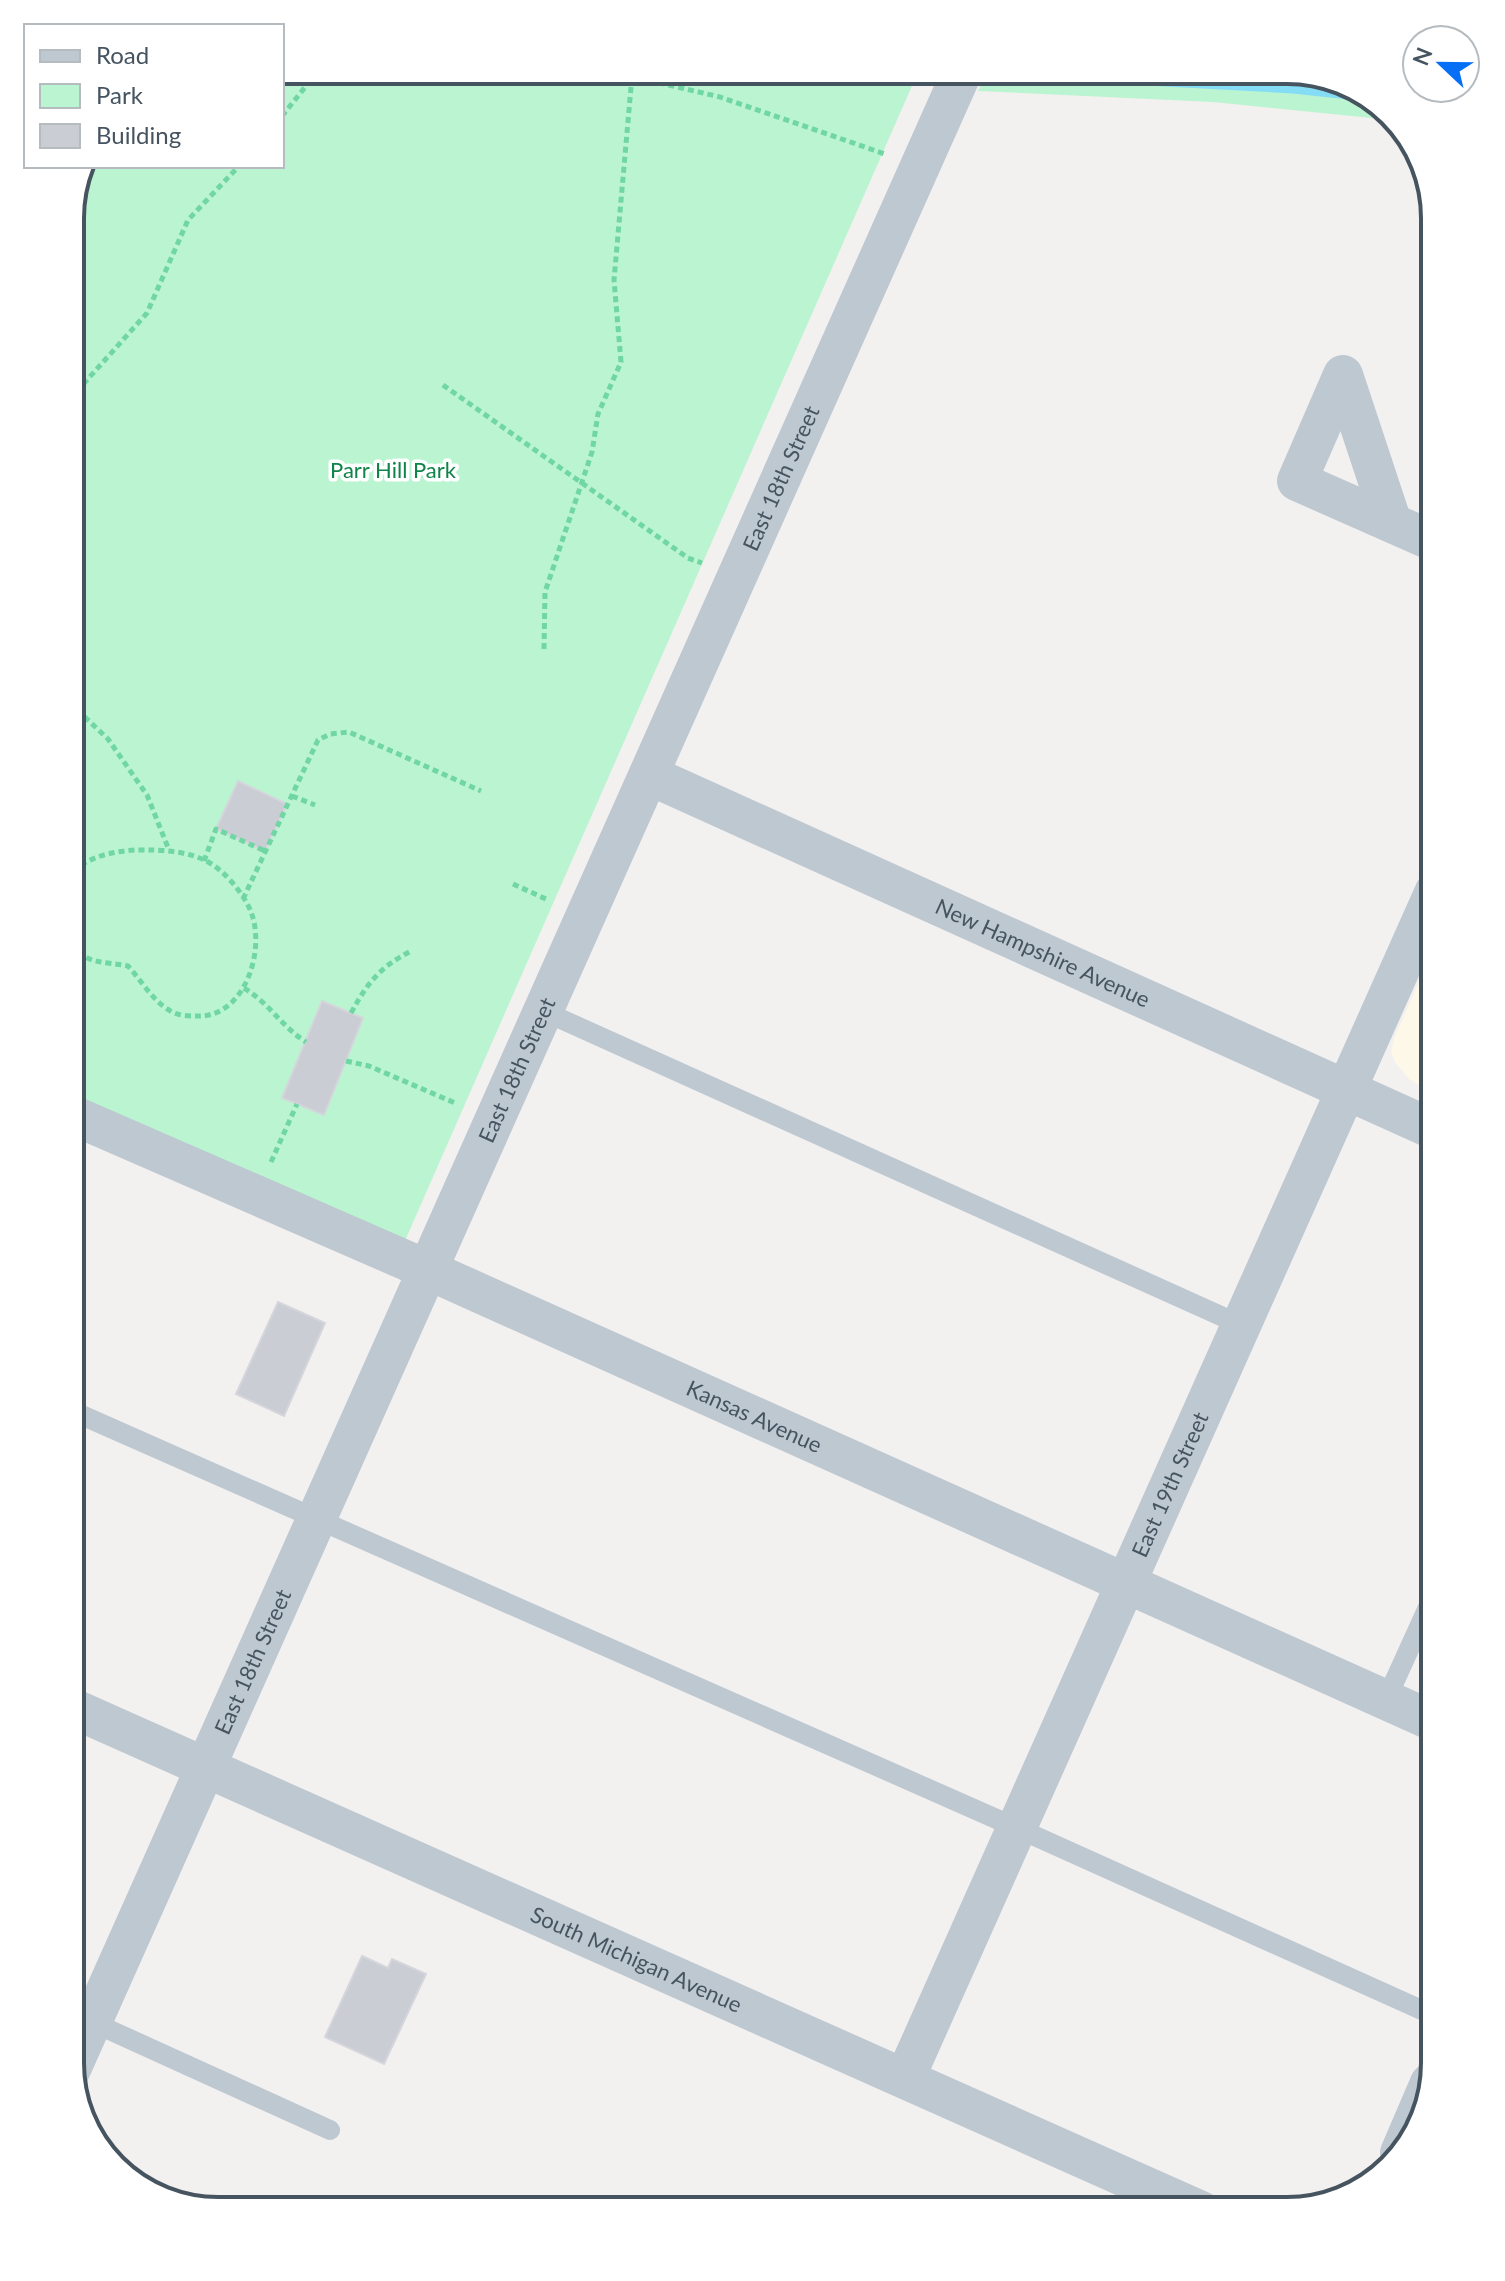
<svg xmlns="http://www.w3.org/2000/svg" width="1505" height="2281" viewBox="0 0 1505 2281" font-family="Lato,sans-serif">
  <rect width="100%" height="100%" fill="#f3f0f0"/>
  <!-- commercial -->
  <path fill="#fef8e9" d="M1435,946V1095L1409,1079L1395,1062L1391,1052L1395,1036Z"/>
  <!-- green -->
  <path fill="#bbf4d1" d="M282,70H919L404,1243L70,1098V209L90,166H282Z
    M987,70H1297L1362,90L1391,120L1213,102L978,91Z"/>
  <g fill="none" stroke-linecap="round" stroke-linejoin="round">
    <!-- stream -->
    <path stroke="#84ddf5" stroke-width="11" d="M1017,73L1293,88L1368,96"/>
  </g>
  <!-- building -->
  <path fill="#cacdd3" stroke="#d4d6dc" stroke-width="2" d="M238,781L287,804L265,851L216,829Z
    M322,1001L363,1018L324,1115L282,1098Z
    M278,1302L325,1323L284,1416L236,1394Z
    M362,1956L388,1968L392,1959L426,1974L384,2064L325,2037Z"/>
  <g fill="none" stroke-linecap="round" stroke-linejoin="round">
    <!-- path -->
    <path stroke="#70d6a3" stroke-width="5" stroke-dasharray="6 4" stroke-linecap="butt" d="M560,70L613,72L720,97L885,154
      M282,116L306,86L313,70
      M443,385L688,558L702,563
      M70,399L147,313L188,220L239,166
      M544,649L545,592L592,452L598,414L621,362L614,280L632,76
      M70,703L108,739L147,795L169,850
      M292,796L315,805
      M204,861L216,829L265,851
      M513,884L546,899
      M243,899L318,740L330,734L349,732L481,791
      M70,946C91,965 102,961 128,966C141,980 152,1000 169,1010C177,1016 189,1016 198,1016C245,1017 266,950 251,912C245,896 228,875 213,865C196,853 169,850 149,850C124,849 86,854 70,876
      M244,988C270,1004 281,1026 306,1042
      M351,1013C368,982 380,967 411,951
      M346,1061L369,1066L455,1103
      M271,1162L297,1104"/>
    <!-- service -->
    <path stroke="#bdc8d1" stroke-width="20" d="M543,1011L1241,1325
      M70,1410L1017,1828L1435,2016
      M1386,1700L1435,1592
      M70,2012L330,2130"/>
    <!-- minor -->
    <g stroke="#bdc8d1" stroke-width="40">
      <path d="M1392,523L1343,375L1297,481L1435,542"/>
      <path id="s1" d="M649,775L1435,1130"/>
      <path id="s2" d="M70,1114L428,1270L1435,1722"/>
      <path id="s3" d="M70,1707L1201,2211"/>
      <path id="s4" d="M71,2069L963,70"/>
      <path id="s5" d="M905,2078L1435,891"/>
      <path d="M1400,2153L1430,2083"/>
    </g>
  </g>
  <g text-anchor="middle" stroke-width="7" stroke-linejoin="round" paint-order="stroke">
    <!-- park labels -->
    <g font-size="22" fill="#0e8449" stroke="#fff">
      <text x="393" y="478">Parr Hill Park</text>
    </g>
    <!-- street labels -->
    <g font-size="22" fill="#465460" stroke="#fff">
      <text dy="8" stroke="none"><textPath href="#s4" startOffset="1742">East 18th Street</textPath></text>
      <text dy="8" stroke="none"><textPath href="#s1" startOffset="432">New Hampshire Avenue</textPath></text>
      <text dy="8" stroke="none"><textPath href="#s4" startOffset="1094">East 18th Street</textPath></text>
      <text dy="8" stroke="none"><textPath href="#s2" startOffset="748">Kansas Avenue</textPath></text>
      <text dy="8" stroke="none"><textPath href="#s5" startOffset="650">East 19th Street</textPath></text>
      <text dy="8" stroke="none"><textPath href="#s4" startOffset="446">East 18th Street</textPath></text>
      <text dy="8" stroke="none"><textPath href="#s3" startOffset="620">South Michigan Avenue</textPath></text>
    </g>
  </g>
  <!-- crop -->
  <path d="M0 0H1505V2281H0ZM218 84H1287A134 134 0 0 1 1421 218V2063A134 134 0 0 1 1287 2197H218A134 134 0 0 1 84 2063V218A134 134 0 0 1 218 84Z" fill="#fff" fill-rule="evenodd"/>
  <path fill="none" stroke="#465460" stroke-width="4" d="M218 84H1287A134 134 0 0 1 1421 218V2063A134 134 0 0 1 1287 2197H218A134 134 0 0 1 84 2063V218A134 134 0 0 1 218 84Z"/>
  <!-- legend -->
  <rect x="24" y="24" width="260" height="144" fill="#ffffff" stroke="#b5bbbf" stroke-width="2"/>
  <rect x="40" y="50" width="40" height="12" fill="#bdc8d1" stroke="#b5bbbf" stroke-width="2"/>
  <text x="96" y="64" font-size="24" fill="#465460">Road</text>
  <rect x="40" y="84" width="40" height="24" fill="#bbf4d1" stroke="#b5bbbf" stroke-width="2"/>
  <text x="96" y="104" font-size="24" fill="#465460">Park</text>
  <rect x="40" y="124" width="40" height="24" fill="#cacdd3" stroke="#b5bbbf" stroke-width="2"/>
  <text x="96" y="144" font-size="24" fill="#465460">Building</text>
  <!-- north arrow -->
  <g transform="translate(1441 64) rotate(292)"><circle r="38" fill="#ffffff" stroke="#b5bbbf" stroke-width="2"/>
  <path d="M0-6L14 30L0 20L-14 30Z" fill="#076ff6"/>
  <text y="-12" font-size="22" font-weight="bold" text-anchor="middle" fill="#465460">N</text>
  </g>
</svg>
